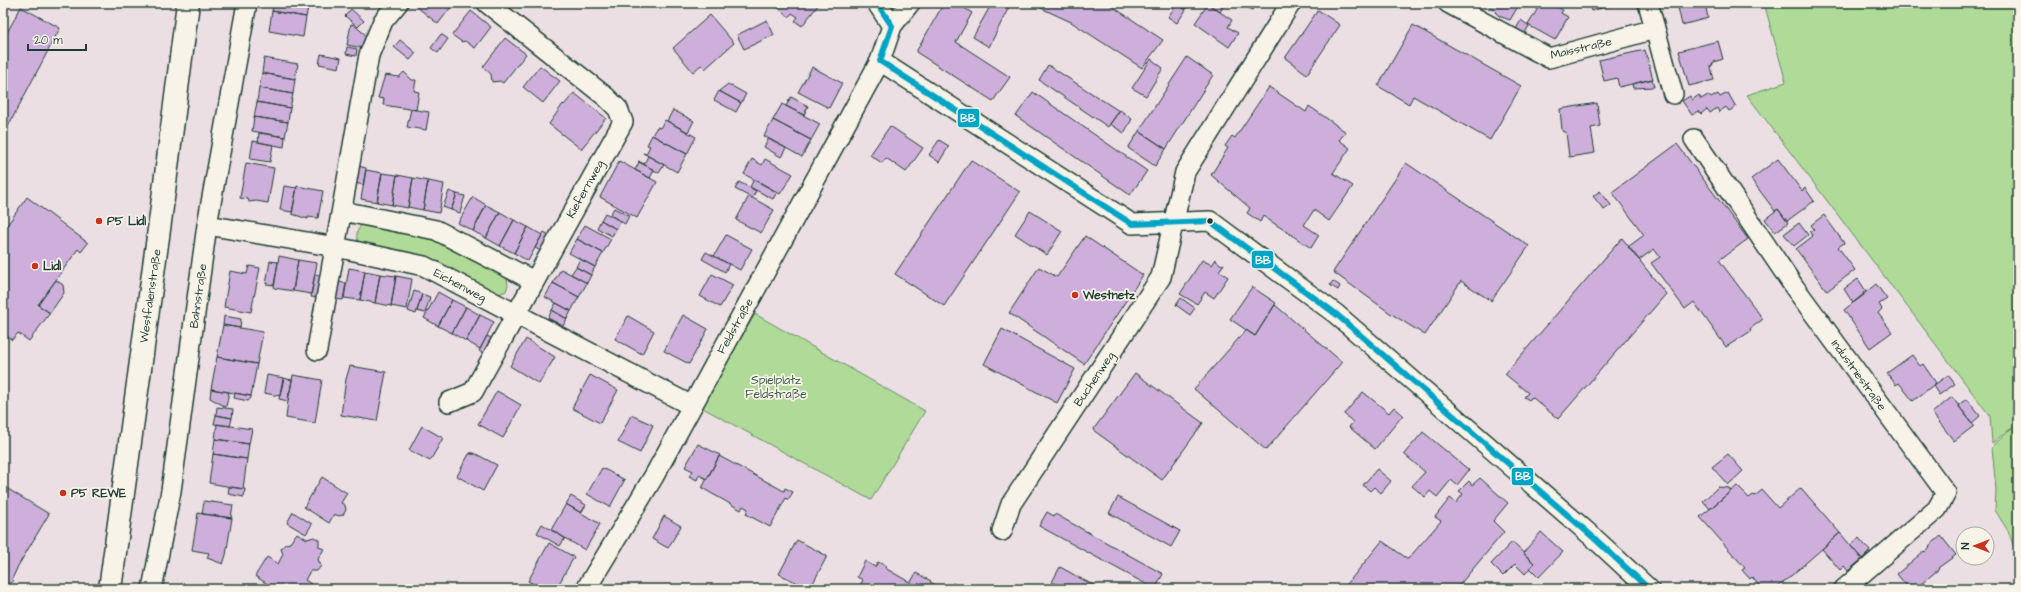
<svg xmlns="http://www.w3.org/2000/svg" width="2021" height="592" viewBox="0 0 2021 592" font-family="'Architects Daughter',sans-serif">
  <rect width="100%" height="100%" fill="#ebdfe4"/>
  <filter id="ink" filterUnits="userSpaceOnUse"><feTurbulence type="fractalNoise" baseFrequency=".025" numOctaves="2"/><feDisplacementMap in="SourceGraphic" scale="8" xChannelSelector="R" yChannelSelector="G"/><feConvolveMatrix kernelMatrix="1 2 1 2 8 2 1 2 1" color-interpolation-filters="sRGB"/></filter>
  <g filter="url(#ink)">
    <!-- green -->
    <path fill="#b0da97" stroke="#688c66" d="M1764,3H2018V569L2017,555L2008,531L1995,510L1996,490L1992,447L2013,427L1992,443L1990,416L1747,95L1786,82Z
      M364,223L424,231L506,273L508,285L506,291L495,296L361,247C355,238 355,230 364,223Z
      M755,314L925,411L871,500L701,407Z"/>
    <!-- building -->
    <path fill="#ceafdb" stroke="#1f3d34" d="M274,3H309L306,17L272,11Z
      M420,3H454L438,24L417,7Z
      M779,3H818L819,4L802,26L795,21L798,17L792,13L789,17L777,7Z
      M944,3H957L972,13L956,42L1010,77L993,101L916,52Z
      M992,3H1011L989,47L973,37Z
      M1030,3H1107L1163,40L1142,68L1071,22Z
      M1175,3H1189L1186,9Z
      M1207,3H1225L1220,12Z
      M1241,3H1257L1252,10Z
      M1485,3H1520L1510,20L1499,16L1495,12L1496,9L1492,8Z
      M1521,3H1531L1528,7Z
      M1541,3L1548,6L1550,3L1563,10L1561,13L1568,17L1555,40L1528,25Z
      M1588,3H1620L1591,11Z
      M1677,3H1705L1708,18L1682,25Z
      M1177,4L1186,10L1177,23L1168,17Z
      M1208,4L1232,20L1228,27L1238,33L1229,47L1195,23Z
      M21,7L60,28L3,136V40Z
      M351,9L364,21L358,27L345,16Z
      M1318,10L1340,25L1307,74L1285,58Z
      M272,11L306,17L303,37L269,31Z
      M471,11L491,27L475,48L465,41L462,42L452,35Z
      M710,15L734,43L705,69L701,65L693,72L673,48Z
      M767,20L774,35L744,49L737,35Z
      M1521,20L1529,26L1523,36L1515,31Z
      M351,24L354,25L367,36L363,48L347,45Z
      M1413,25L1521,86L1490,140L1413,96L1409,104L1378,86Z
      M441,34L448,39L438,53L431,48Z
      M505,38L526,54L503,83L500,81L492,82L491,74L483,67Z
      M400,40L416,53L410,60L394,47Z
      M1718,41L1723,59L1714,62L1711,67L1714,80L1689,86L1679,51Z
      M347,47L357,49L356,56L346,54Z
      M1645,50L1653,79L1619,87L1617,78L1604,81L1599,60Z
      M321,54L341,58L339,68L319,64Z
      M1187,57L1213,75L1166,149L1139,131Z
      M264,58L298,64L295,79L262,73Z
      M1151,59L1163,68L1146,96L1132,88Z
      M1048,65L1119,111L1108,127L1039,80Z
      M540,66L560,81L543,103L523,87Z
      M812,67L842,83L829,108L798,92Z
      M404,72L412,80H416L414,91L419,92L416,110L383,105L384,99L378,98L385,75L399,77Z
      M262,73L295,79L293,94L259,88Z
      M1652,79L1654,87L1633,88L1632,84Z
      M728,84L746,94L741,103L719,91Z
      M1269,87L1306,112L1309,106L1346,132L1339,140L1350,148L1333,173L1353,186L1329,221L1314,210L1304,225L1319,235L1311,248L1263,216L1260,222L1247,213L1250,208L1211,175L1228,148L1225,146L1232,136L1235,138Z
      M259,88L293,94L290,108L257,102Z
      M719,91L741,103L736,112L714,100Z
      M1033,92L1147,171L1130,195L1016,116Z
      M574,93L606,118L581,149L549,124L563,104L564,105Z
      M1728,93L1736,107L1729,111L1726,107L1719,112L1717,108L1710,113L1707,109L1701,114L1699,111L1692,115L1682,101L1690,96L1692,100L1699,95L1701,99L1708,95L1711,98L1718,94L1720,97Z
      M791,97L808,106L804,115L786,106Z
      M257,102L290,108L288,122L254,117Z
      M1597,103L1600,126L1591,128L1595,153L1569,157L1566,132H1563L1562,130L1560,109Z
      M782,104L820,124L811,140L773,120Z
      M411,109L429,112L426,130L407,127Z
      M673,110L694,121L688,132L667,121Z
      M1120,110L1132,119L1124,133L1110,124Z
      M254,117L288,122L285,137L252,131Z
      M665,120L696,137L687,154L652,135L657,127L660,128Z
      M773,120L811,140L802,157L764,136Z
      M890,126L923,148L906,172L886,158L882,163L870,155Z
      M1139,131L1166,149L1155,166L1128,148Z
      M259,133L285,137L284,147L258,142Z
      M652,135L687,154L677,172L643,153L646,154L650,146L647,145Z
      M768,139L786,148L781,157L764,147Z
      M939,140L949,146L939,162L929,155Z
      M253,141L273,145L270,162L250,159Z
      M1677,144L1748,239L1719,260L1763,319L1750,329L1751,331L1726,347L1694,302L1685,309L1651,263L1660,257L1654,249L1639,260L1628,247L1644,235L1612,192Z
      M648,156L664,165L659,173L638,161L644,164Z
      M752,159L762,165L765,159L793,174L780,194L744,174Z
      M1778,159L1802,191L1805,188L1814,201L1787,221L1778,209L1775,211L1751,179Z
      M971,160L1020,192L944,306L895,274Z
      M619,161L657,182L637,218L600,197Z
      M639,162L654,170L650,178L635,170Z
      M246,163L274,168L268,203L256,201L249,202L248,199L240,198Z
      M1406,163L1529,246L1491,301L1461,281L1425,335L1390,313L1333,272Z
      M358,166L366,168L363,185L355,183Z
      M366,170L382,173L377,202L361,199Z
      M382,173L397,175L392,205L377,202Z
      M397,175L413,178L408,208L392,205Z
      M413,178L428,181L423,210L408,207Z
      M754,179L777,192L773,199L750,187Z
      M428,181L444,184L439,213L423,210Z
      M739,182L756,191L752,198L735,189Z
      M284,186L297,188L292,212L280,210Z
      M297,186L323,191L318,218L308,217V219L292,214Z
      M449,191L457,194L451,210L443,207Z
      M1600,191L1611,205L1604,210L1593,196Z
      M457,194L465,196L460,213L451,210Z
      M749,196L774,210L761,233L736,220Z
      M27,197L88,243L81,252L78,249L38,305L50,313L29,341L18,333L12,340L3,333V231Z
      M473,197L486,205L473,231L458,223Z
      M486,205L500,212L486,238L473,231Z
      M614,208L629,216L625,224L610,215Z
      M1778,209L1788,223L1775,232L1765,219Z
      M1030,211L1062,231L1047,255L1015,234Z
      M500,212L514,220L500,246L486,238Z
      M605,213L621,221L616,229L601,220Z
      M1824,215L1844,243L1838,247L1855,270L1827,291L1796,249L1813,236L1810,232L1814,229L1811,225Z
      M514,220L528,227L514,253L500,246Z
      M601,220L616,229L612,236L597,228Z
      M1799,223L1808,235L1794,246L1784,234Z
      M585,225L611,239L603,253L577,239Z
      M528,227L542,235L528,261L514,253Z
      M544,232L551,236L543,252L535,248Z
      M726,235L752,249L740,270L714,256Z
      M1085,236L1143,275L1084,364L1009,313L1039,267L1057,277Z
      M1622,238L1666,294L1558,419L1532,397L1529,400L1524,397L1528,393L1505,374Z
      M577,239L603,253L595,267L569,253Z
      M706,252L729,264L725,272L702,259Z
      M279,256L298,260L293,291L274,288Z
      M580,259L595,267L591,275L576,267Z
      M1216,259V261L1222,265L1224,264L1219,271L1228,277L1214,298L1205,292L1197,304L1180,294L1202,260L1212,265Z
      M298,260L317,263L311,294L293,291Z
      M270,261L278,262L274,285L266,284Z
      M249,266L260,268L251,312L224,307L230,271L247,274Z
      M576,267L591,275L587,283L571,274Z
      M349,268L365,271L360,300L344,298Z
      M561,269L587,283L579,297L553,283Z
      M365,271L380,274L375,303L360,300Z
      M315,274L323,276L319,298L311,297Z
      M380,274L396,276L391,306L375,303Z
      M712,274L733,285L720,307L700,296Z
      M396,276L412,279L407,309L391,306Z
      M1858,279L1866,291L1863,293L1864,295L1853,303L1844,289Z
      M56,280L63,285L64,293L50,313L38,305Z
      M1333,281L1340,286L1338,290L1330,285Z
      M338,282L346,283L343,300L335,299Z
      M553,283L579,297L571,311L545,297Z
      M1876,284L1887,299L1879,304L1882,309L1878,313L1892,332L1870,348L1844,310Z
      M1252,287L1276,303L1255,336L1230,319Z
      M414,291L422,294L416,314L408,311Z
      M438,292L452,300L438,326L424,318Z
      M422,294L430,297L425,313L417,311Z
      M1181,298L1195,308L1190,315L1176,305Z
      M452,300L466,307L452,333L438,326Z
      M556,303L571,311L567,319L552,310Z
      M1275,305L1342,362L1266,450L1194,389L1246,330L1255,336Z
      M466,307L480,315L466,341L452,333Z
      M552,310L567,319L563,326L548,318Z
      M480,315L494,322L480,349L466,341Z
      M683,315L708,329L689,364L664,351Z
      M224,316L241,319L240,328L223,325Z
      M628,316L654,331L642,354L615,339Z
      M223,325L263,332L257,364L217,357Z
      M1002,329L1075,369L1057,403L984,364Z
      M487,336L495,340L486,355L479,351Z
      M526,339L555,357L539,384L510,366Z
      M1912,355L1920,366L1923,364L1936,383L1913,401L1899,383L1896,385L1887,373Z
      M217,357L257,364L251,396L211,389Z
      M350,366L386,372L377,421L341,415L346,379Z
      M1135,373L1203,423L1162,480L1093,430Z
      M267,375L284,378L280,396L264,393Z
      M293,375L322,380L315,423L286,418L289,392H290Z
      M590,375L618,390L600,423L572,408Z
      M1948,375L1955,384L1939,395L1933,386Z
      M283,378L292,380L288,401L279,399Z
      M211,389L229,392L226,407L210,398Z
      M497,391L521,405L503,438L478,424Z
      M1363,392L1389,413L1394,407L1403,415L1375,449L1349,427L1353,422L1344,414Z
      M235,393L251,396V398L248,401L234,398Z
      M1952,397L1974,426L1954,441L1932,413Z
      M1967,399L1980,416L1972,423L1958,405Z
      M217,407L233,409L232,418L216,415Z
      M216,415L232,418L230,426L214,424Z
      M631,415L653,425L640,453L618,442Z
      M217,424L252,429L249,444L215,439Z
      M422,426L443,438L430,461L409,450Z
      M1423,432L1469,470L1457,485L1451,480L1437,497L1430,491L1425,497L1412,486L1425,472L1404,454Z
      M215,439L249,444L247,459L213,454Z
      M698,444L720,455L707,479L699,475L697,480L689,476L693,471L685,467Z
      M470,453H474L497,465L483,491L457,476L469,454H475Z
      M213,454L247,459L243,489L209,483Z
      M1728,454L1743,471L1728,485L1712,467Z
      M719,456L784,491L785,488L793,492L788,500L786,498L770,527L746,514L748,509L743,506L741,510L702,488Z
      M602,468L625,480H622L624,481L610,507L587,494Z
      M1377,469L1391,481L1381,493L1374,487L1370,491L1363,485Z
      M322,477L347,493L341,503L345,505L346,510L343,515L339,516L334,514L329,523L304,507Z
      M1480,478L1508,503L1493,521L1504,532L1456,589H1343L1382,541L1408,559L1441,521L1435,517L1450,498L1456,503L1463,494L1459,491L1469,481L1472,485Z
      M3,486L49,514L18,566L12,579L13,582L9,583L6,589H3Z
      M1737,486L1749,498L1753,495L1755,496L1762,490L1778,508L1801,488L1840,533L1776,589H1762L1752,577L1750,579L1742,570L1745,568L1700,517Z
      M229,487L245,489L244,497L228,494Z
      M1718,487L1729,488L1731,491L1710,509L1703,501Z
      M571,496L586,505L581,513L566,504Z
      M1118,497L1180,531L1171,547L1109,513Z
      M204,501L233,505L231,518L202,514Z
      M566,504L600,524L585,550L551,530Z
      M293,512L312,524L306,534L287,523Z
      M1047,512L1054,516L1055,514L1163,574L1155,589L1039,526Z
      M198,513L232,518L226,555L223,564L207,558L209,553L192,550Z
      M664,516L681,526L668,548L652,539Z
      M542,524L565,538L560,546L537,533Z
      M1541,532L1563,552L1539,577L1530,568L1534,563L1523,553Z
      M297,533L307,539L314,537L319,540V547L324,549L318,559L321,566L317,571H310L305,580L319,589H262L266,583L255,576L267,557L278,564L283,554L281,549L285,544L290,543Z
      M1840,533L1862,559L1848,571L1844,566L1840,570L1822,549Z
      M1941,536L1956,555L1938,568L1939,569L1915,589H1909L1897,574L1924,551L1925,552L1930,547L1929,546Z
      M1859,538L1870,551L1862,559L1850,545Z
      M797,540L827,556L810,589L779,574Z
      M1512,542L1534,563L1525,574L1515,564L1503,576L1491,564Z
      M549,543L574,557L556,589H542L528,581Z
      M865,561L875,567L878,562L886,566L885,568L911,583L907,589H858L863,580L857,577Z
      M1060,567L1100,589H1065L1052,582Z
      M916,573L931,581L930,582L943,589H907Z
      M953,583L964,589H950Z"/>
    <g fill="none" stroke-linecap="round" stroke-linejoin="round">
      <defs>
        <path id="minor" d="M877,3L892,26
          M1448,3L1549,58L1655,29
          M1648,3L1673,94
          M880,61L1132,224L1210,221L1336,314L1594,538L1649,589
          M1694,139L1795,288L1946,493L1937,509L1844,589
          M342,211L436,230L534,281
          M207,225L336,247L424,266L692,406
          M317,350L369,55L383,21L398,3
          M449,402L473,392L623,122L618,109L606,97L487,3
          M1002,531L1011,504L1161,277L1185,172L1291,3
          M152,589L171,491L207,225L247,3
          M586,589L654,476L880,61L892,26L910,3"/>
        <path id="primary" d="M110,589L160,222L188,3"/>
      </defs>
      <!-- minor casing -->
      <use href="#minor" stroke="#1f3d34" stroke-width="22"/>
      <!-- primary casing -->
      <use href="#primary" stroke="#1f3d34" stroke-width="25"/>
      <!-- minor -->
      <use href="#minor" stroke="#f7f3e8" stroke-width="19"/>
      <!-- primary -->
      <use href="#primary" stroke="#f7f3e8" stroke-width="22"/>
      <defs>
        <path id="bus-1" d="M877,3L892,26L880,61L1132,224L1210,221L1336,314L1594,538L1649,589"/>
      </defs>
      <!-- bus-1 casing -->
      <use href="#bus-1" stroke="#f7f3e8" stroke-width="9"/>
      <!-- bus-1 -->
      <use href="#bus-1" stroke="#02a4c6" stroke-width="6"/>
    </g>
  </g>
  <!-- markers -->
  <g fill="#c8321e" stroke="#f7f3e8" stroke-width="1.5">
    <circle cx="99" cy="221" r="4"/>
    <circle cx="35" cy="266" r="4"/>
    <circle cx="1075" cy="295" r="4"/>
    <circle cx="63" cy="493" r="4"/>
  </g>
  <circle fill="#1f3d34" stroke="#f7f3e8" stroke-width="1.5" cx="1210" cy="221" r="3.5"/>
  <g text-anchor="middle" stroke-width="3.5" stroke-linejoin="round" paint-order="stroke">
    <!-- street labels -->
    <g font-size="12" fill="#1f3d34" stroke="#f7f3e8">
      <text transform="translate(1581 48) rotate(-13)" y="4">Maisstraße</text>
      <text transform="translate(585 189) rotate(-61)" y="4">Kiefernweg</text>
      <text transform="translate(460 285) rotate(28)" y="4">Eichenweg</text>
      <text transform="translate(150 296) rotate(-82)" y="4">Westfalenstraße</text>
      <text transform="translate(198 296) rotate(-82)" y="4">Bahnstraße</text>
      <text transform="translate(735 326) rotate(-61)" y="4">Feldstraße</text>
      <text transform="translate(1859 375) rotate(54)" y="4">Industriestraße</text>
      <text transform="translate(1094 379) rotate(-56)" y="4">Buchenweg</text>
    </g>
    <!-- poi labels -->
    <g font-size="12" font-weight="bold" fill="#1f3d34" stroke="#f7f3e8" text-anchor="start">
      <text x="107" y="225">P5 Lidl</text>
      <text x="43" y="270">Lidl</text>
      <text x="1083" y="299">Westnetz</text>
      <text x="71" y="497">P5 REWE</text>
    </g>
    <!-- park labels -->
    <g font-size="12" fill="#3c5c48" stroke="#f7f3e8">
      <text x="776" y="384">Spielplatz<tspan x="776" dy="14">Feldstraße</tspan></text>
    </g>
  </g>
  <g stroke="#f7f3e8" stroke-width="1.5">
    <rect x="957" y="108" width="23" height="20" rx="4" fill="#02a4c6"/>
    <rect x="1251" y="250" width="23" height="19" rx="4" fill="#02a4c6"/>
    <rect x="1511" y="467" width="23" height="19" rx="4" fill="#02a4c6"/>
  </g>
  <g font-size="11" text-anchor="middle" font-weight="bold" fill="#fff">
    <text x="968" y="122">BB</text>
    <text x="1263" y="264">BB</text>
    <text x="1523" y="480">BB</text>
  </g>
  <!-- margin -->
  <rect width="2021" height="592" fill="none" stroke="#f7f3e8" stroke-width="16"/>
  <rect x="8" y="8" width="2005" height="576" fill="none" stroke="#1f3d34" stroke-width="1.5" filter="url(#ink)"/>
  <!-- north arrow -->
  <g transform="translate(1975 546) rotate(270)"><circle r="19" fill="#f7f3e8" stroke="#a1aaa0"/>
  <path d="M0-3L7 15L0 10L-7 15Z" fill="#c8321e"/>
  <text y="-6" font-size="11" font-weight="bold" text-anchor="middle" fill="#1f3d34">N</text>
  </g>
  <!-- scale -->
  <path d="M28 44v6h58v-6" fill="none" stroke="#1f3d34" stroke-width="2"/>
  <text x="34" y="44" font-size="12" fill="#1f3d34" stroke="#f7f3e8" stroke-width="3" paint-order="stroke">20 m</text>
</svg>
